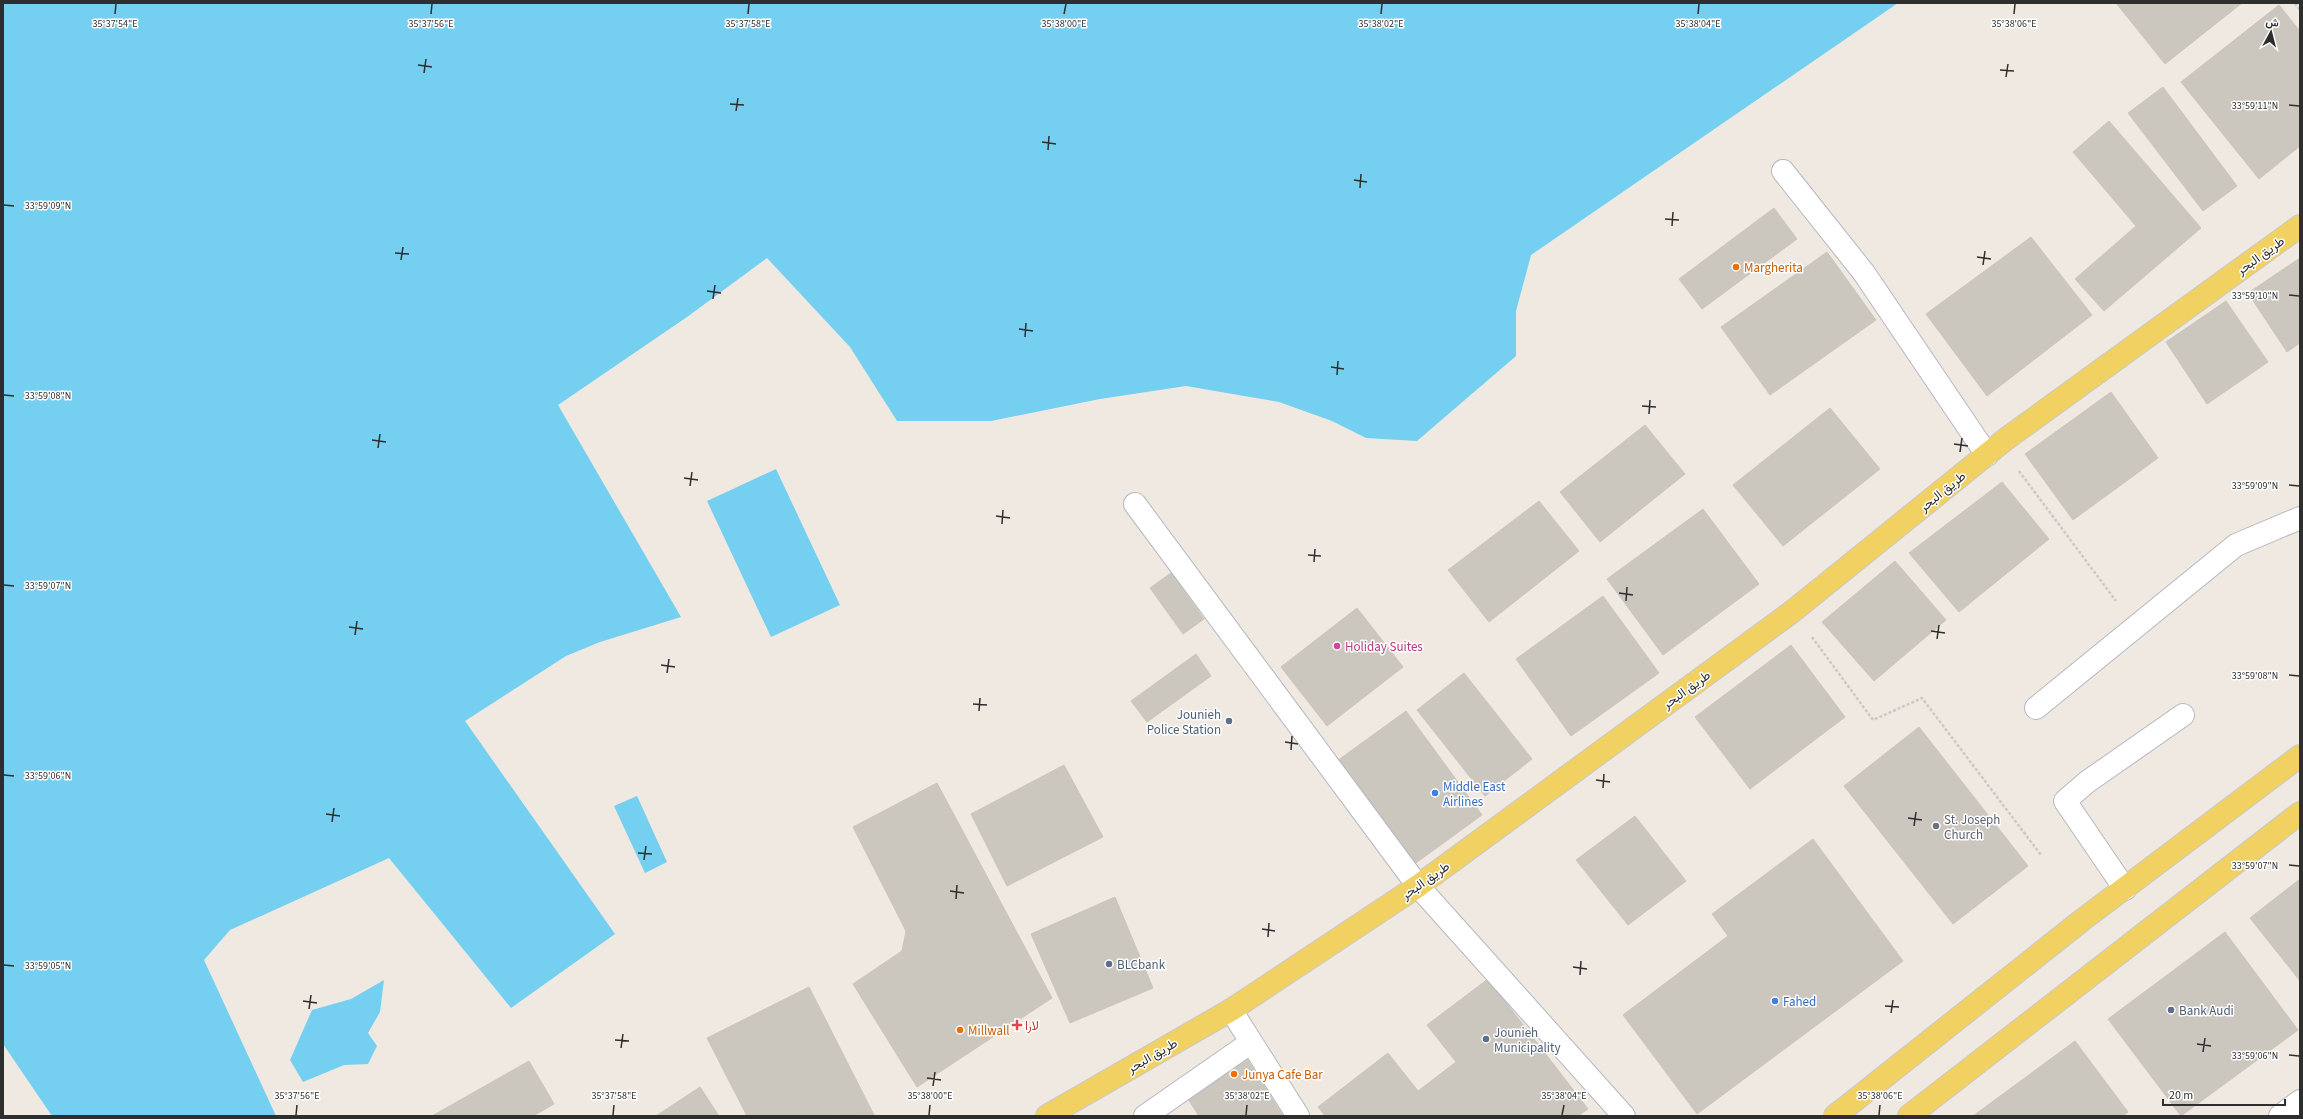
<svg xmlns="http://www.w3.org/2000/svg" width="2303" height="1119" viewBox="0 0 2303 1119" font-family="'Source Sans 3',Vazirmatn,sans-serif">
  <rect width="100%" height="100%" fill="#efe9e1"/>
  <!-- water -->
  <path fill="#75cff0" d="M3,3H1898L1531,255L1516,311V356L1417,441L1366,438L1332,421L1279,402L1186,386L1100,399L991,421H897L850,347L767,258L687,317L558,405L681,617L600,642L566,656L465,721L615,934L511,1008L389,858L230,930L204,960L276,1116H52L3,1044Z
    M776,469L840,605L771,637L707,501Z
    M637,796L667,862L645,873L614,806Z
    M384,980L380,1012L368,1033L377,1046L368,1064L344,1065L303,1082L290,1060L312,1010L351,999Z"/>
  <!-- building -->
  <path fill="#cbc7bf" stroke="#cbc5ba" d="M2116,3H2242L2165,64Z
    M2279,5L2300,31V146L2259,179L2181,82Z
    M2163,87L2237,186L2203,211L2128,113Z
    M2109,121L2201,228L2104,311L2075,279L2136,226L2073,152Z
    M1774,208L1797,239L1702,309L1679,279Z
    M2031,237L2092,315L1987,396L1926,314Z
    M1827,252L1876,320L1770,395L1721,327Z
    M2300,258V343L2287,352L2248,293Z
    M2226,301L2268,362L2207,404L2166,342Z
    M2111,392L2158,458L2073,520L2025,454Z
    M1830,408L1880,469L1783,546L1733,485Z
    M1645,425L1685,474L1600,542L1560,492Z
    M2002,482L2049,539L1959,612L1909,553Z
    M1539,501L1579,551L1489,622L1448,570Z
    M1703,509L1759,584L1663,655L1607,579Z
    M1895,561L1946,620L1874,681L1822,622Z
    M1171,573L1204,619L1183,634L1150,588Z
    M1603,596L1659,673L1571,736L1516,659Z
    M1357,608L1403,667L1327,726L1281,667Z
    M1791,645L1845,717L1750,789L1695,717Z
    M1196,654L1211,676L1147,722L1131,701Z
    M1464,673L1532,759L1485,796L1417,710Z
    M1406,711L1482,815L1413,865L1337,761Z
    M1919,727L2028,866L1953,924L1844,786Z
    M1064,765L1103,837L1007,886L971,814Z
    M937,783L1052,998L917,1087L853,984L902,951L906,931L853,827Z
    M1635,816L1686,881L1628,925L1576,860Z
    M1813,839L1903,961L1697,1114L1623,1015L1728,936L1712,914Z
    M2300,879V981L2250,918Z
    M1115,897L1153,988L1070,1023L1031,934Z
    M2225,932L2298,1030L2181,1116L2108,1019Z
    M1488,979L1588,1109L1578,1116H1325L1318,1107L1388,1053L1418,1091L1456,1062L1427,1025Z
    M809,987L874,1115L747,1116L707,1038Z
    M2075,1041L2128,1112L2123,1116H1973Z
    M1247,1059L1283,1116H1199L1186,1096Z
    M529,1061L554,1104L533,1116H432Z
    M700,1087L719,1116H656Z"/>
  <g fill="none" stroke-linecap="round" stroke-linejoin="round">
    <defs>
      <path id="minor" d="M1783,171L1864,273L1987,455
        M1135,504L1418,886L1624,1116
        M2036,708L2236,545L2300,518
        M2125,889L2065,801L2087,782L2183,715
        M1231,1010L1298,1116
        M1145,1116L1250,1043
        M2280,1116L2300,1101"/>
      <path id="major" d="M1047,1116L1231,1010L1418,886L1793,611L2006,439L2300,226
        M1835,1116L2081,921L2300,756
        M1909,1116L2300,813"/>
    </defs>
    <!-- minor casing -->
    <use href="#minor" stroke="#b4b7c1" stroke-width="24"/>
    <!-- major casing -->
    <use href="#major" stroke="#c9c9c9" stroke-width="24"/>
    <!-- path -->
    <path stroke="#c9c9c9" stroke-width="2.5" stroke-dasharray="3 2" stroke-linecap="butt" d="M2295,3L2300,10
      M2019,471L2116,601
      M1812,637L1873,720L1922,698L2041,855"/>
    <!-- minor -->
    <use href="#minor" stroke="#fff" stroke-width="22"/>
    <!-- major -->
    <use href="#major" stroke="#f2d163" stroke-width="22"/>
  </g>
  <!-- ticks -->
  <path fill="none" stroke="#2e2e2e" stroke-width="1.5" d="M115,14L116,4M431,14L432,4M748,14L749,4M1064,14L1066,4M1381,14L1382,4M1698,14L1699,4M2014,14L2015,4M418,65L432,67M2000,70L2014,71M424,73L426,59M2006,77L2008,64M730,104L744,105M2289,105L2299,106M736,111L738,98M1042,142L1056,144M1048,150L1049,136M1354,180L1367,182M1360,188L1361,174M4,205L14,206M1665,219L1679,220M1672,226L1673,212M395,253L409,254M1977,257L1991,259M401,260L403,247M1983,265L1985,251M707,291L721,293M2289,295L2299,296M713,299L715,285M1019,329L1033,331M1025,337L1026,323M1331,367L1344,369M1337,375L1338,361M4,395L14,396M1642,406L1656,407M1649,414L1650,400M372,440L386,442M1954,444L1968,446M378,448L380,434M1960,452L1962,438M684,478L698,480M2289,485L2299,486M690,486L692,472M996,516L1010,518M1002,524L1003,510M1308,555L1321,556M1314,562L1315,549M4,585L14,586M1619,593L1633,595M1626,601L1627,587M349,627L363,629M1931,631L1945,633M355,635L357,621M1937,639L1939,625M661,665L675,667M667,673L669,659M2289,675L2299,676M973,704L987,705M979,711L980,698M1285,742L1298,744M1291,750L1292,736M4,775L14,776M1596,780L1610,782M1603,788L1604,774M326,814L340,816M1908,818L1922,820M332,822L334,808M1914,826L1916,812M638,853L652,854M644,860L646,846M2289,865L2299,866M950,891L964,893M956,899L957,885M1262,929L1275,931M1268,937L1269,923M4,965L14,966M1573,967L1587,969M1580,975L1581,961M303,1001L317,1003M1885,1006L1899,1007M309,1009L311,995M1891,1013L1893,1000M615,1040L629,1041M2197,1044L2211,1046M621,1048L623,1034M2203,1052L2205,1038M2289,1055L2299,1056M927,1078L941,1080M933,1086L935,1072M296,1115L297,1105M613,1115L614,1105M929,1115L930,1105M1246,1115L1247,1105M1562,1115L1564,1105M1879,1115L1880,1105"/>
  <!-- markers -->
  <g fill="#e8710a" stroke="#fff" stroke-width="1.5">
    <circle cx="1736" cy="267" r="4"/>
    <circle cx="960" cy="1030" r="4"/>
    <circle cx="1234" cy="1074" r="4"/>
  </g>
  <circle fill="#d1479c" stroke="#fff" stroke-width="1.5" cx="1337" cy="646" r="4"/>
  <g fill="#5c6f8a" stroke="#fff" stroke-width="1.5">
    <circle cx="1229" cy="721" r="4"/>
    <circle cx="1109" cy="964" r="4"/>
    <circle cx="2171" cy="1010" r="4"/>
    <circle cx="1486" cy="1039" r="4"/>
  </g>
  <g fill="#3f7fe0" stroke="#fff" stroke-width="1.5">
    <circle cx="1435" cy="793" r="4"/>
    <circle cx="1775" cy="1001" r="4"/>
  </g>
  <circle fill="#6b7280" stroke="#fff" stroke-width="1.5" cx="1936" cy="826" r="4"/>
  <path fill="#e0444e" stroke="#fff" stroke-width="1.5" d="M1015 1019h4v4h4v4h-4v4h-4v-4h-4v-4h4z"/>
  <g text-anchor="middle" stroke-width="3" stroke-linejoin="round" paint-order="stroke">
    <!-- street labels -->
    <g font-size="13" fill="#2e2e2e" stroke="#fff">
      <text transform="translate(2260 255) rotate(-36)" y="5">طريق البحر</text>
      <text transform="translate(1942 491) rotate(-39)" y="5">طريق البحر</text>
      <text transform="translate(1686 689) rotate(-36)" y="5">طريق البحر</text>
      <text transform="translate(1425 880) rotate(-35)" y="5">طريق البحر</text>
      <text transform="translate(1152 1055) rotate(-30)" y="5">طريق البحر</text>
    </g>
    <!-- food labels -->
    <g font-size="13" fill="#c56008" stroke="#fff" text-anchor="start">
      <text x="1744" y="272">Margherita</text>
      <text x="968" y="1035">Millwall</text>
      <text x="1242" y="1079">Junya Cafe Bar</text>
    </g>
    <!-- hotel labels -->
    <g font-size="13" fill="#b23c85" stroke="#fff" text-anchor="start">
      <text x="1345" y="651">Holiday Suites</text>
    </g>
    <!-- service labels -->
    <g font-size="13" fill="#4e5e75" stroke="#fff" text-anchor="start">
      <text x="1221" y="719" text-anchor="end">Jounieh<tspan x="1221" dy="15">Police Station</tspan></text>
      <text x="1117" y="969">BLCbank</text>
      <text x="2179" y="1015">Bank Audi</text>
      <text x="1494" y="1037">Jounieh<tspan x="1494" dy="15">Municipality</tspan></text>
    </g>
    <!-- shop labels -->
    <g font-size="13" fill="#366cbe" stroke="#fff" text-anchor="start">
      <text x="1443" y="791">Middle East<tspan x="1443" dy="15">Airlines</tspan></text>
      <text x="1783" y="1006">Fahed</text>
    </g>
    <!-- worship labels -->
    <g font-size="13" fill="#5b616d" stroke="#fff" text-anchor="start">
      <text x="1944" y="824">St. Joseph<tspan x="1944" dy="15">Church</tspan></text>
    </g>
    <!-- health labels -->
    <g font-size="13" fill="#be3a42" stroke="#fff" text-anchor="start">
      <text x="1025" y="1030">لارا</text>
    </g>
  </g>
  <g font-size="10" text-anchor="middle" fill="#2e2e2e" stroke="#fff" stroke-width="3" stroke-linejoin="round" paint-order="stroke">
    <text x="115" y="27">35°37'54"E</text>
    <text x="431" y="27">35°37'56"E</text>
    <text x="748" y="27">35°37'58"E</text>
    <text x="1064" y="27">35°38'00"E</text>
    <text x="1381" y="27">35°38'02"E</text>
    <text x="1698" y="27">35°38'04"E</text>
    <text x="2014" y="27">35°38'06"E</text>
    <text x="2255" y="109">33°59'11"N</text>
    <text x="48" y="209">33°59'09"N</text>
    <text x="2255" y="299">33°59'10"N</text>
    <text x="48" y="399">33°59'08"N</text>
    <text x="2255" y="489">33°59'09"N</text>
    <text x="48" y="589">33°59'07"N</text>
    <text x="2255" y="679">33°59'08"N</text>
    <text x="48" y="779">33°59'06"N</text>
    <text x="2255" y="869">33°59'07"N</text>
    <text x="48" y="969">33°59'05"N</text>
    <text x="2255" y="1059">33°59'06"N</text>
    <text x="297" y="1099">35°37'56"E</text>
    <text x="614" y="1099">35°37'58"E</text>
    <text x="930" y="1099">35°38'00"E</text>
    <text x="1247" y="1099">35°38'02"E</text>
    <text x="1564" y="1099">35°38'04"E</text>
    <text x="1880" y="1099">35°38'06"E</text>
  </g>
  <!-- border -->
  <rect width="2303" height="1119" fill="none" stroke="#2e2e2e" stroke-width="8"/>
  <!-- north arrow -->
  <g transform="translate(2271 32) rotate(7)" stroke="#ffffff" stroke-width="3" paint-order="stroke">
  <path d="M0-3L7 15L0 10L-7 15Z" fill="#2e2e2e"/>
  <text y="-6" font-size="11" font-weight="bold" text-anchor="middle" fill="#2e2e2e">ش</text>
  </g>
  <!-- scale -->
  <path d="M2163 1099v6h122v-6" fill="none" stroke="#2e2e2e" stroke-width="2"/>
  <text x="2169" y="1099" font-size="12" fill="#2e2e2e" stroke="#ffffff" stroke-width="3" paint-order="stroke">20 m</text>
</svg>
